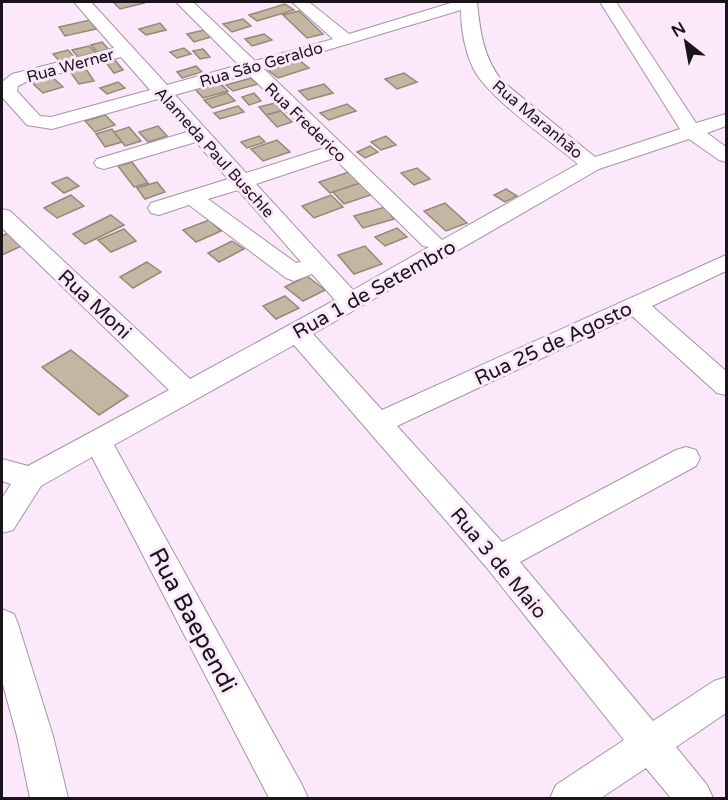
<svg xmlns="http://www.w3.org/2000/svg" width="728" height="800" viewBox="0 0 728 800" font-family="'Varela Round',sans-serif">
  <rect width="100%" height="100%" fill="#fbe9fb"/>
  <!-- building -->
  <path fill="#c3b6a2" stroke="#958875" stroke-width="1.5" d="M118,2H143L144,3L120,9L114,3Z
    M285,4L294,10L257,21L249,15Z
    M299,11L323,34L307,38L283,15Z
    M243,19L251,26L232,32L223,24Z
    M90,20L96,29L65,36L59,27Z
    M160,23L166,30L146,35L139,29Z
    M204,30L211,37L194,42L187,34Z
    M264,34L272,40L252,46L245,39Z
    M102,42L111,52L100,55L91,45Z
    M89,46L96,53L79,58L72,50Z
    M184,48L191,54L177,58L170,52Z
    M203,49L210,57L200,59L193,51Z
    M68,50L76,59L61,63L53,54Z
    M114,59L123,70L114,73L104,60Z
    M299,60L309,68L278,78L268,70Z
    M84,66L94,81L79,84L69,70Z
    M196,66L202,72L182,78L177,72Z
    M404,73L417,82L397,89L385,79Z
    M50,75L63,87L43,93L30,81Z
    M251,78L258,84L233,91L226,85Z
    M118,82L125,88L107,94L100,88Z
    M219,82L228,91L203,98L195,89Z
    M324,84L333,93L308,100L299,91Z
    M227,93L235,101L212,108L204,100Z
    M254,93L261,101L249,105L242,97Z
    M275,103L281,111L266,115L259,107Z
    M347,104L356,111L329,120L320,113Z
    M238,106L244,112L220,119L214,113Z
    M281,111L292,122L277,127L266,115Z
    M105,115L115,125L95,132L85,121Z
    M158,126L167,136L148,142L139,132Z
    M129,127L141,141L125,146L114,132Z
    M112,129L122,142L105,147L96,134Z
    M259,136L265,142L247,148L241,142Z
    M386,136L396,145L381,150L371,142Z
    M277,140L290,152L263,161L251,149Z
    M370,146L378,152L365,158L357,152Z
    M132,162L148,183L134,187L118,166Z
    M417,168L430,179L414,185L401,173Z
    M349,172L360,183L330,193L319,182Z
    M67,177L79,186L64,193L52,183Z
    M157,182L165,192L145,199L137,188Z
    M360,183L371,195L344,204L333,192Z
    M506,189L517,196L505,202L494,195Z
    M71,195L84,206L57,218L44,208Z
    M331,195L343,207L314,218L302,206Z
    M445,203L467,223L446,231L424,211Z
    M385,207L394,219L363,228L354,216Z
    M111,215L124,225L85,244L73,234Z
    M209,220L221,231L196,242L183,230Z
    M397,228L407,237L385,246L375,237Z
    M124,229L136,241L111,252L98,240Z
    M14,230L28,243L2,255V236Z
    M232,241L244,249L219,262L208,253Z
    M365,246L382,264L354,274L338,255Z
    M147,262L161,272L133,288L120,277Z
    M307,276L325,290L303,301L285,287Z
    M285,296L299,308L276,319L263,306Z
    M71,350L128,396L99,415L42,367Z"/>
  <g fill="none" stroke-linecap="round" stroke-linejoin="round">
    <defs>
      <path id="minor" d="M74,2H91L167,85L239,65L176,2H193L255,61L333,39L292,2H309L349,34L454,2H477C480,31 483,57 502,81L595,157L680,129L600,2H616L696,123L726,114V126L707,133L726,147V162L719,160L689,139L599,169L313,334L382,410L726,255V271L652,306L726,371V395L717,393L632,316L397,426L502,542L676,450L686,447L696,450L700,458L696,466L520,562L653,721L714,681L726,677V713L676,747L707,785L713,798H671L646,768L601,798H550L556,785L624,740L487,568L294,345L114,445L302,785L308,798H269L92,457L41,486L13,530L2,533V498L11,484L2,481V459L28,466L169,390L2,228V209L10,211L190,379L335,300L312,274L294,281L286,278L189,205L159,215L151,213L148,208L151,203L228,179L196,142L111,167L104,169L97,167L94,163L97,159L187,132L158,99L52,129L27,125L2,97V82L12,74L114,48ZM461,10C461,29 465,51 473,68C486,96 553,143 578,164L442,240L264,69ZM121,57L150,90L51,117L40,116L17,91L18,86L26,82ZM248,74L324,148L246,173L175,95ZM334,158L423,246L429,247L353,290L256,184ZM238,190L301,262L296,263L208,199Z
        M2,609L14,614L18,624L53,736L68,798H30L17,736L2,681Z"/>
    </defs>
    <!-- minor casing -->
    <use href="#minor" stroke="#a594a6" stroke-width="2"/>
    <!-- minor -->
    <use href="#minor" fill="#fff" fill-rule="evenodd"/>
  </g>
  <g text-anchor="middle" stroke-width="6" stroke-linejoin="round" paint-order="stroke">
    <!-- far-street labels -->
    <g font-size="16" fill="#1b151b" stroke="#fbe9fb">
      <text transform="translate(261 64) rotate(-16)" y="6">Rua São Geraldo</text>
      <text transform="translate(70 65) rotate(-15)" y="6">Rua Werner</text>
      <text transform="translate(538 119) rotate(40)" y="6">Rua Maranhão</text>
      <text transform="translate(306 122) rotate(44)" y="6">Rua Frederico</text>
      <text transform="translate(215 152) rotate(48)" y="6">Alameda Paul Buschle</text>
    </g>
    <!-- street labels -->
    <g font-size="20" fill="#1b151b" stroke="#fbe9fb">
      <text transform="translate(374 289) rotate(-29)" y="7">Rua 1 de Setembro</text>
      <text transform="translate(95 304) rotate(43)" y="7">Rua Moni</text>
      <text transform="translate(553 343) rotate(-25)" y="7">Rua 25 de Agosto</text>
      <text transform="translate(499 563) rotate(50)" y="7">Rua 3 de Maio</text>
    </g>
    <!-- near-street labels -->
    <g font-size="24" fill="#1b151b" stroke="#fbe9fb">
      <text transform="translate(193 620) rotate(62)" y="8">Rua Baependi</text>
    </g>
  </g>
  <!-- border -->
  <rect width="728" height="800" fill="none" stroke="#1b151b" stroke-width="6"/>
  <!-- north arrow -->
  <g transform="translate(686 42) rotate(329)" stroke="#fbe9fb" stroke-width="4.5" paint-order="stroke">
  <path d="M0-4.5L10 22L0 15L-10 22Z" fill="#1b151b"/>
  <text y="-9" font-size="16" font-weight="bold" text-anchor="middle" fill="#1b151b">N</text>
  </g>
</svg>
